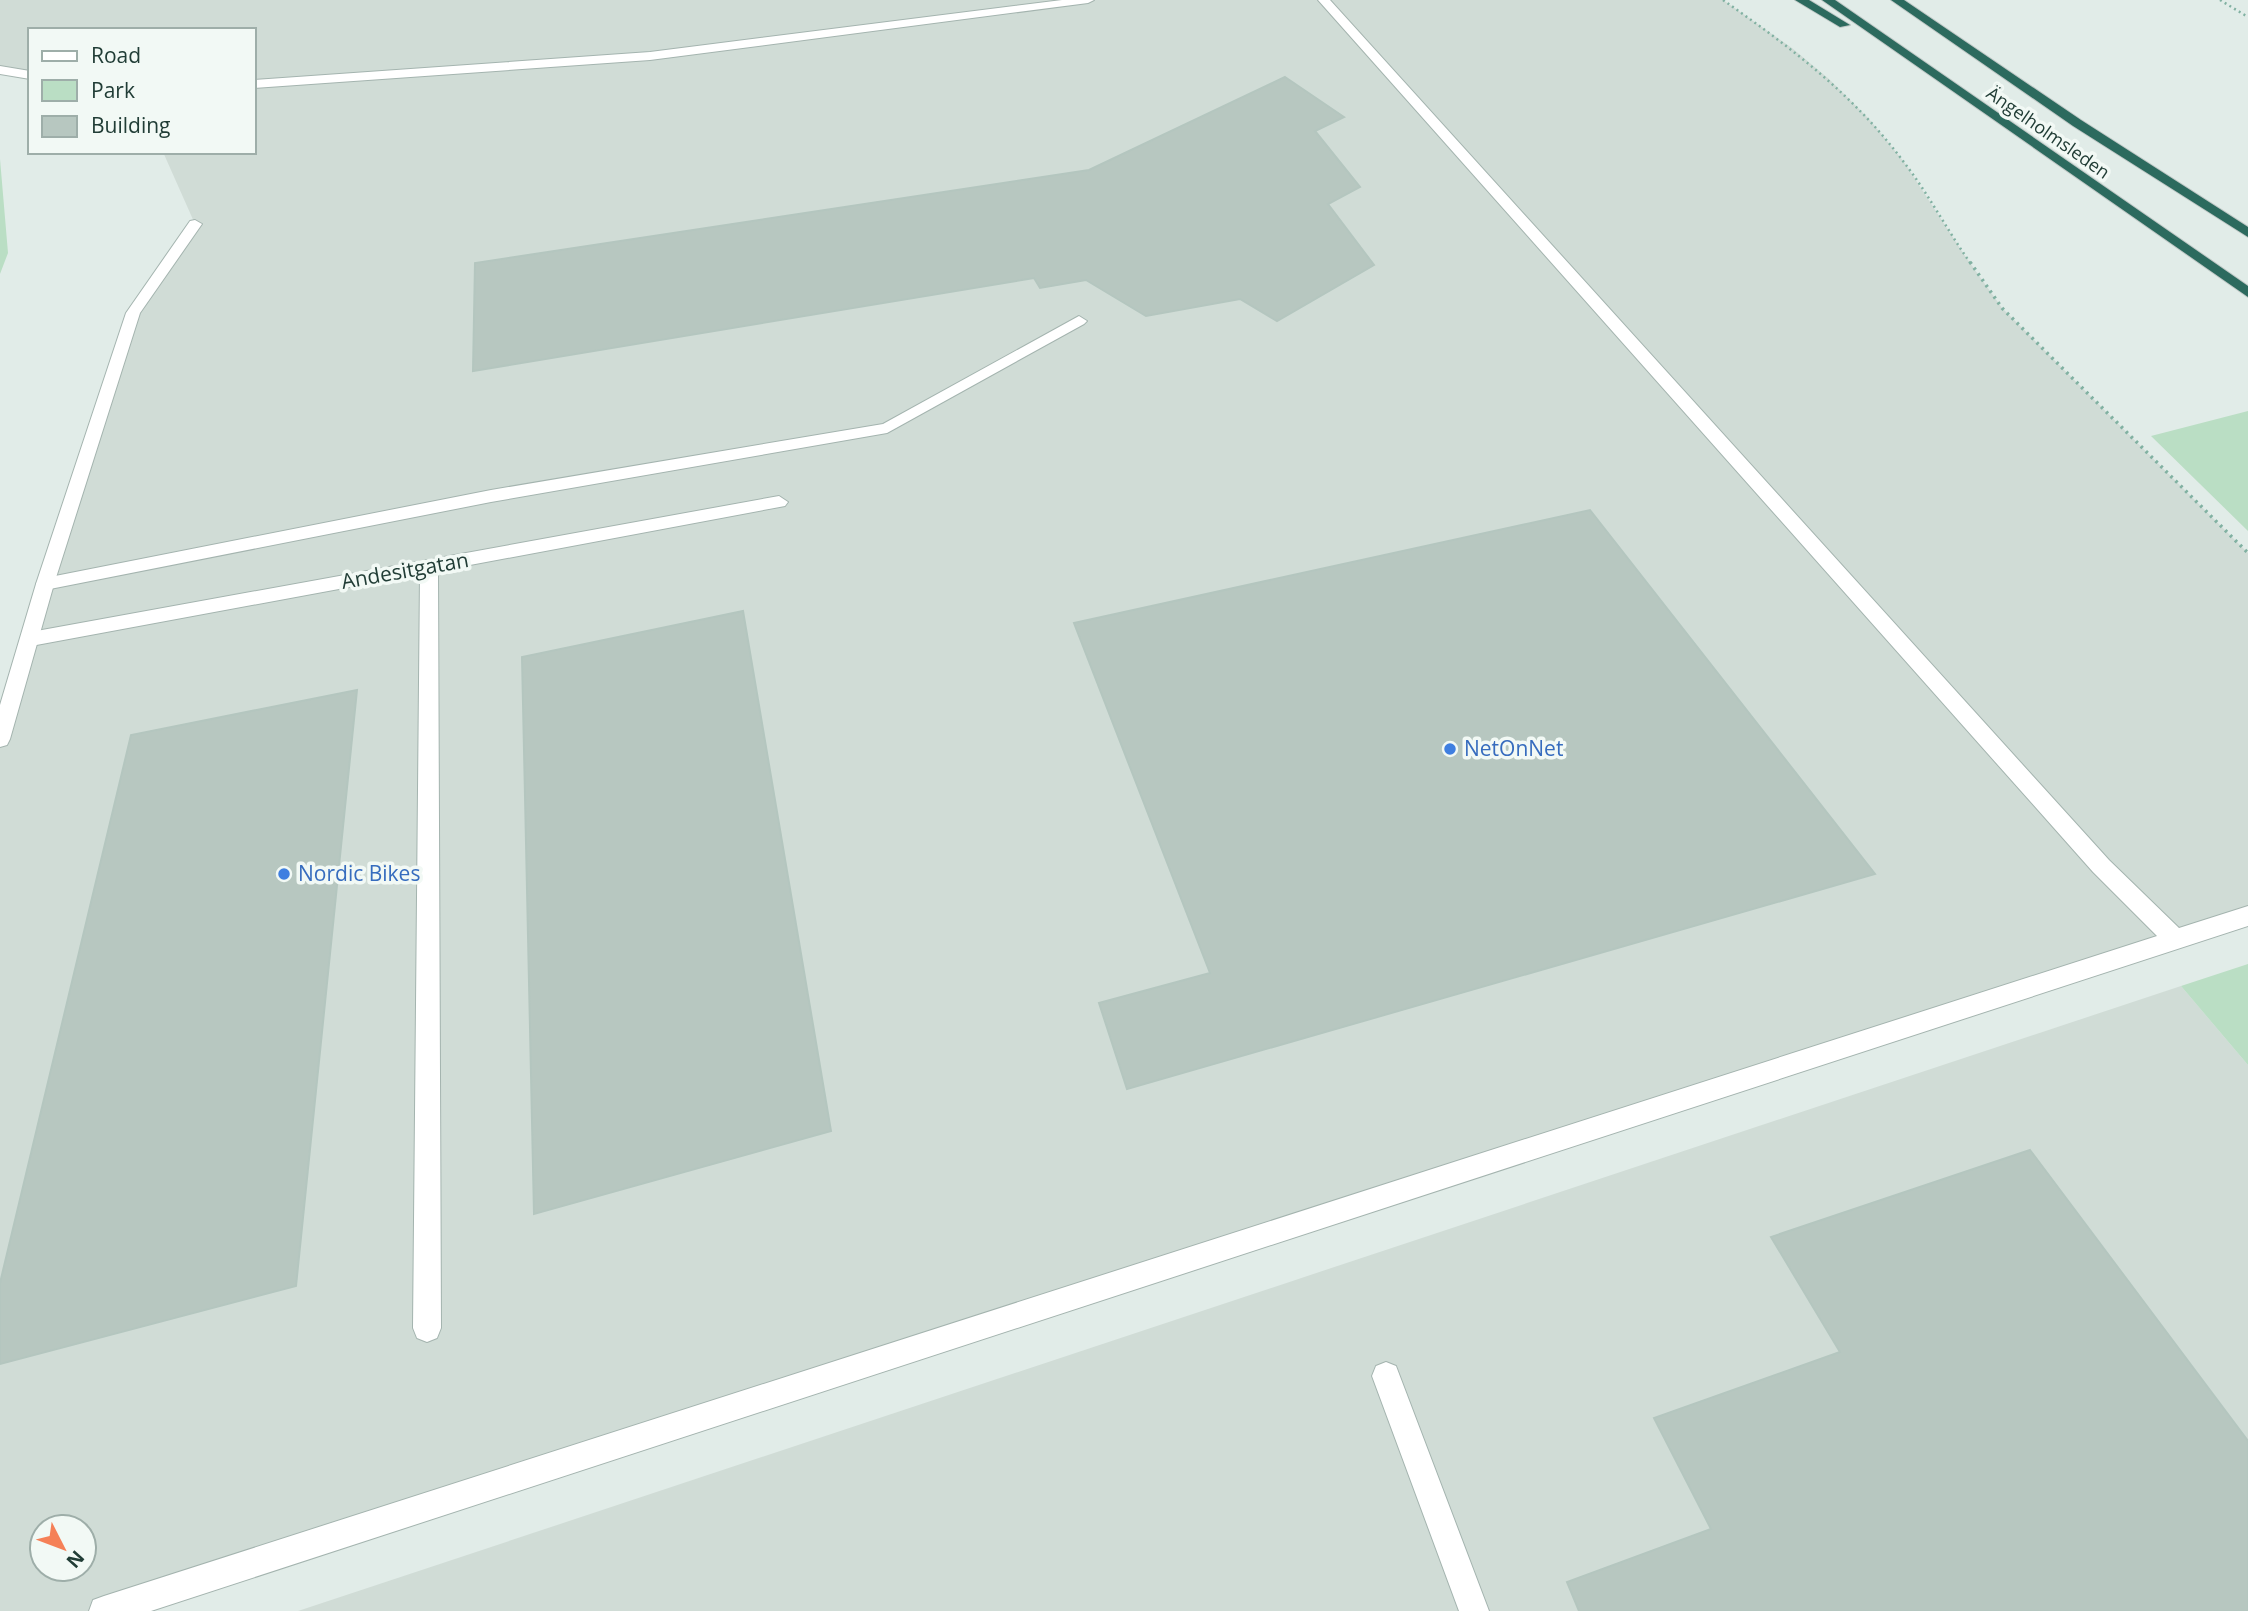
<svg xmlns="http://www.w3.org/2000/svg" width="2248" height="1611" viewBox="0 0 2248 1611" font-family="'Open Sans',sans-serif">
  <rect width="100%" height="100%" fill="#e1ece8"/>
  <!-- built -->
  <path fill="#d0dcd6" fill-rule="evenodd" d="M0,0H1723L1792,48L1829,79L1869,119L1904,162L1963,253L2002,308L2248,553V916L110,1611H0V739L133,313L195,224L163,152H254V30H30V75L0,70ZM42,1527H84V1569H42Z
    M2181,986L2248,1065V1611H298Z"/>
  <!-- green -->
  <path fill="#badec4" d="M0,159L8,253L0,274Z
    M2248,411V531L2151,436Z
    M2248,964V1065L2181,986Z"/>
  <!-- building -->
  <path fill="#b7c7c0" stroke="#b4c6bf" stroke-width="2" d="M1285,77L1344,117L1315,131L1360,187L1328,204L1374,265L1277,321L1240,299L1146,316L1086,280L1040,288L1034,278L473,371L475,263L1089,170Z
    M1590,510L1875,874L1127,1089L1099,1003L1210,973L1074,623Z
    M743,611L831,1131L534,1214L522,657Z
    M357,690L296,1286L0,1364V1283L131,735Z
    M2030,1150L2248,1441V1611H1579L1567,1582L1711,1529L1654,1418L1840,1352L1771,1237Z"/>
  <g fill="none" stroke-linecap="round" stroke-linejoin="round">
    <defs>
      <path id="lane" d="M1062,0H1094L1088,3L650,60L254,88V80L650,52Z
        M1318,0H1330L2109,860L2179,928L2248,906V926L151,1611H89L93,1600L104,1596L2157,936L2093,872Z
        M0,66L30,71V79L0,74Z
        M1079,316L1087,321L1084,324L887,433L491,502L45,590L39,589L36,584L39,579L45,578L491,490L883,424Z
        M779,496L788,502L785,506L438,571L441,1328L437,1338L427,1342L417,1338L413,1328L420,574L31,646L24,644L22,639L24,634L31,632Z
        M1386,1362L1396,1366L1489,1611H1459L1372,1376L1376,1366Z"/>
      <path id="street" d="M195,220L202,224L140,313L54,584L10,739L7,745L0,747V705L36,584L126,313L190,221Z"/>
      <path id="highway" d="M1795,0H1809L1850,25L1840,27Z
        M1822,0H1835L2248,286V297Z
        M1891,0H1904L2081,120L2248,227V237L2073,126Z"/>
    </defs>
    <!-- lane casing -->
    <use href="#lane" stroke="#a4b4af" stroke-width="2"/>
    <!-- street casing -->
    <use href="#street" stroke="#a4b4af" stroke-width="2"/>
    <!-- highway casing -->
    <use href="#highway" stroke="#c1c9c7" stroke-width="2"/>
    <!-- path-far1 -->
    <path stroke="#81b1a2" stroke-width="2.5" stroke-dasharray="2 3.5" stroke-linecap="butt" d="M1723,0C1790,47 1853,94 1903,161C1928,193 1947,230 1971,264
      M2220,0L2248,17"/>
    <!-- path -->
    <path stroke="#81b1a2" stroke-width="3.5" stroke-dasharray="2.5 4.5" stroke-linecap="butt" d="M1970,262L2002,308L2248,553"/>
    <!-- lane -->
    <use href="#lane" fill="#fff" fill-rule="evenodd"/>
    <!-- street -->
    <use href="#street" fill="#fff" fill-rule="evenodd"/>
    <!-- highway -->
    <use href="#highway" fill="#2c6a5e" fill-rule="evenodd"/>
  </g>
  <!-- markers -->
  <g fill="#3f7fe0" stroke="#f2f9f5" stroke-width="2.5">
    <circle cx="1450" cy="749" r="7"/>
    <circle cx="284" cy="874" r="7"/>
  </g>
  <g text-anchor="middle" stroke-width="7" stroke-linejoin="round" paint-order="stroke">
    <!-- far-street labels -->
    <g font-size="18" fill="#213d36" stroke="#f2f9f5">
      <text transform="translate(2048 133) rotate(35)" y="6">Ängelholmsleden</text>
    </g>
    <!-- street labels -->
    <g font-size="21" fill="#213d36" stroke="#f2f9f5">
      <text transform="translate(405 571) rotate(-10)" y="7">Andesitgatan</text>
    </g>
    <!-- shop labels -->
    <g font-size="21" fill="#366cbe" stroke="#f2f9f5" text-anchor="start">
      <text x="1464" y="756">NetOnNet</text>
      <text x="298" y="881">Nordic Bikes</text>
    </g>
  </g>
  <!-- legend -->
  <rect x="28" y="28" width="228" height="126" fill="#f2f9f5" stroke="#9eaea9" stroke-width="2"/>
  <rect x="42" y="51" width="35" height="10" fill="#ffffff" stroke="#9eaea9" stroke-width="2"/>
  <text x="91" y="63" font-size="21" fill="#213d36">Road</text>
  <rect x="42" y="80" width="35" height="21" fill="#badec4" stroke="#9eaea9" stroke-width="2"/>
  <text x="91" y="98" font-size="21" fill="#213d36">Park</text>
  <rect x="42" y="116" width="35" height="21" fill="#b7c7c0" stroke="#9eaea9" stroke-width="2"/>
  <text x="91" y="133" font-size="21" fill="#213d36">Building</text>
  <!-- north arrow -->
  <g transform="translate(63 1548) rotate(132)"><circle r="33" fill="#f2f9f5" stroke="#9eaea9" stroke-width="2"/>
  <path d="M0-5L12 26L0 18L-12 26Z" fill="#f58057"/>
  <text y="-10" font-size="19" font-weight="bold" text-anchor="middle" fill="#213d36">N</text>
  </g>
</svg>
